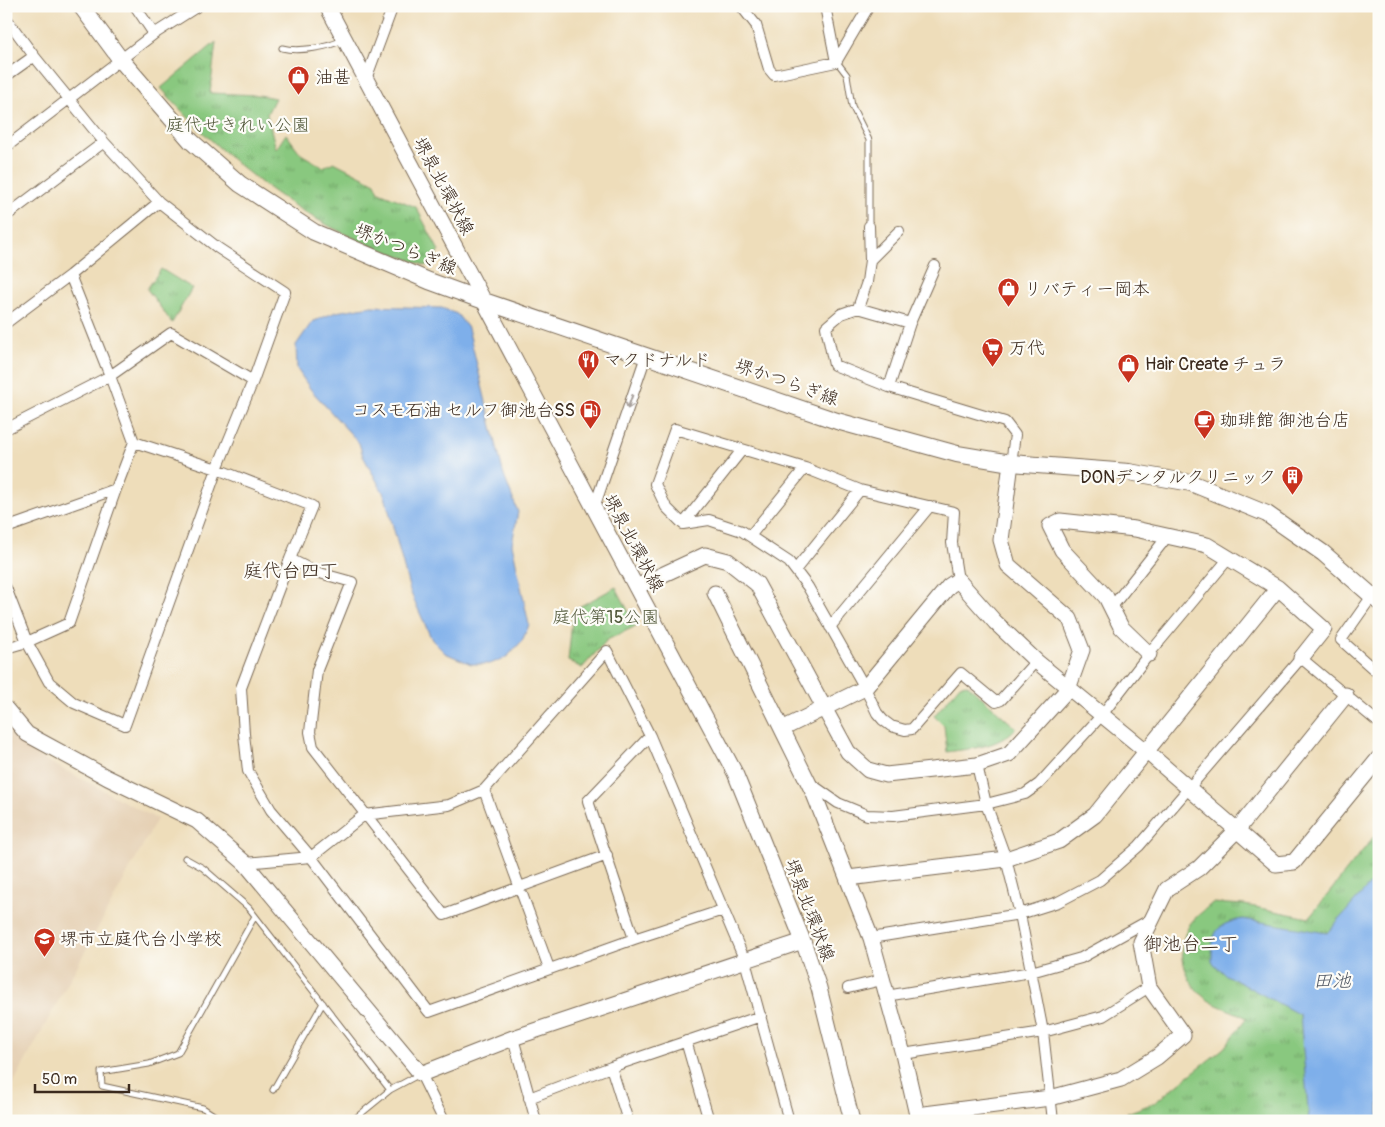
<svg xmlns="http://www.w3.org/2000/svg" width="1385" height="1127" viewBox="0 0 1385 1127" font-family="Pangolin,'Klee One',sans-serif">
  <defs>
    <pattern id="grass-tufts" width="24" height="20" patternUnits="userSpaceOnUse" patternTransform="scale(1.25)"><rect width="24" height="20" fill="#89c87f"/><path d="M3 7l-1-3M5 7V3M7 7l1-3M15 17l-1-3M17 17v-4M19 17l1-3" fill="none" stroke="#71a367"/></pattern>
  </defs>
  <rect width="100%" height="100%" fill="#fdfcf7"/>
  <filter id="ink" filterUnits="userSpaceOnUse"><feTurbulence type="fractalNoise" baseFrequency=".02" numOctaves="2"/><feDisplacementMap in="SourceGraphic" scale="10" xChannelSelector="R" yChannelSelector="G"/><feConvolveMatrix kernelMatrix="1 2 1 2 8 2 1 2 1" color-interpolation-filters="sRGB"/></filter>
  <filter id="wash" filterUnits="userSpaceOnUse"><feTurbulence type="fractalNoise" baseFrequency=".0096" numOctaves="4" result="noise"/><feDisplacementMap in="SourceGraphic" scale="20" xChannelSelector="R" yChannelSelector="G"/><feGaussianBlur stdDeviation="1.12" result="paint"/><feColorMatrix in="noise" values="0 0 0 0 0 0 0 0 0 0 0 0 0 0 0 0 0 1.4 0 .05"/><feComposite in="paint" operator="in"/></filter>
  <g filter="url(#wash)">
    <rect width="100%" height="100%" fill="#eeddba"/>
    <!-- built -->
    <path fill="#e5d0b4" d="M6,726L38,756L157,819L6,1097Z"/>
    <!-- grass -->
    <path fill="url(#grass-tufts)" stroke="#62794e" d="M216,42L210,93L259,95L275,98L267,114L276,149L286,134L301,154L323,167L334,162L375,183L379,192L416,207L439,251L426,266C403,257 381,249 358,240C281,206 216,151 161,88Z
      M161,269L192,288L172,323L147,289Z
      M616,587L636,626L607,640L582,668L568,661L573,610Z
      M967,684L1016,728C998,748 972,748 947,752L944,726L934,716L960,685Z
      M1379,830V1121H1106L1154,1103L1224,1048L1247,1018C1235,1011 1220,1008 1208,1000C1185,985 1174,949 1190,924C1195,917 1205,910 1212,903L1245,905L1309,918Z"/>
    <!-- water -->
    <path fill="#7eafea" stroke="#5c6c84" d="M371,306L442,308L457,314L468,328L504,476L518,512L512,544L529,625L522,641L507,657L490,664H471L445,653L432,640L410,591L385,496L363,456L359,443L311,390L297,369L296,345L312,322L336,312Z
      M1379,874V1121H1309L1300,1015L1226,975L1212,962C1212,934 1213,924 1243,919L1327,933Z"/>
  </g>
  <g filter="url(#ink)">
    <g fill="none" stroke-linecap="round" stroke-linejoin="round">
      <defs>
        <path id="lane" d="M282,48C297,52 328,48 342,40
          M837,62L847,75L852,106L869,140V226
          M185,858L203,868L249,908L390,1090
          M273,1090L323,1003
          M223,1121L203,1108L102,1086L101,1072L149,1064L178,1053L255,916
          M352,1121L390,1090L420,1074"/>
        <path id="street" d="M135,6L154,34
          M741,6L756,25L769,69L774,75L836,62L825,6
          M6,18L34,56L104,142L159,202L218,248L285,292L253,381L217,469L125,725L74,703L49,682L27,642L6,588
          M836,62L869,6
          M6,76L34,56
          M366,79L393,6
          M6,147L154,34L198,6
          M6,216L104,142
          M870,260L899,231
          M858,308L867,282L870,260L869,226
          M6,323L70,275L159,202
          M910,323L858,308L841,314L826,327L834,365L889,387L1005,422L1015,435L1011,463
          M889,387L910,323L935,266
          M6,429L110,376L171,333L253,381
          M134,442L217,469L312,506L290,559L241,688L244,734L248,771L271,810L311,857L429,1012L634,939L723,910
          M594,508L646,356
          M683,524L742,450
          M6,528L116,489
          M750,536L805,468
          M290,559L316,572L352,582L317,670L310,732L313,747L444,915L607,855
          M796,569L860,490
          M958,580L952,543L954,512L860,490L805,468L675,429L655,484L666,507L683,524L709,520L742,531L789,562L808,587L865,688L877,713L883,720L891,726L905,730L912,729L961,673L996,702L1001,700L1036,661
          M1372,596L1341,640L1379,674
          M1111,608L1167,537
          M830,627L930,506
          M6,648L27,642L69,623L116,489L134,442L110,376L70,275
          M977,765L986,804L1006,859L1020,914L1043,1032L1053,1121
          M811,784L838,803L867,815L893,816L986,804L1025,794L1039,784L1101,716L1149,654L1229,558
          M484,790L549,968
          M245,863L311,857L364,815L449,805L484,790L607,651L650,736L745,961L789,1121
          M871,938L1020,914L1058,902L1100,880L1139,846L1301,658L1379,723
          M634,939L588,801L650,736
          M848,988L882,980
          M886,996L1031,972L1081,958L1153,918
          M513,1038L536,1121
          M686,1041L709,1121
          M903,1054L1043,1032L1103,1016L1149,987
          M611,1067L628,1121
          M421,1074L444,1121
          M529,1098L611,1067L761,1016"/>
        <path id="secondary" d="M327,6L735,773L803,941L819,988L852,1121
          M636,587L705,555L728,561L757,584L848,752L868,770L886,775L977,765L1009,754L1068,689L1082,650L1070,619L1008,565L1001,540L1011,463
          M715,593L814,794L871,938L903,1054L917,1115L1050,1098L1121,1079L1157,1057L1183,1035L1149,987L1141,942L1167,889L1199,868L1237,830L1346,695
          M1149,654L1121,627L1106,597L1062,550L1050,526L1060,521L1135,529L1207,545L1278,588L1324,629L1301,658
          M6,709L27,734L108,778L197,821L245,863L421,1074L513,1038L803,941
          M782,729L865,688L949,586L958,580L995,622L1036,661L1146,751L1276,864L1294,862L1379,758
          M848,878L1006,859L1059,841L1095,815L1278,588"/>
        <path id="primary" d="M81,6L121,60L191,141L240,184L314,232L429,281L484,301L837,421L957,454L1011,463L1129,472L1191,483L1267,514L1323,553L1379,602"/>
      </defs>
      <!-- lane casing -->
      <use href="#lane" stroke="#7a6955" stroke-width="7"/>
      <!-- street casing -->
      <use href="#street" stroke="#7a6955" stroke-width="12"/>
      <!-- secondary casing -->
      <use href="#secondary" stroke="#7a6955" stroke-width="17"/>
      <!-- primary casing -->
      <use href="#primary" stroke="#7a6955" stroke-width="18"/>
      <!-- lane -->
      <use href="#lane" stroke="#fff" stroke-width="5"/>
      <!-- street -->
      <use href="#street" stroke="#fff" stroke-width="10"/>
      <!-- secondary -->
      <use href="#secondary" stroke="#fff" stroke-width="15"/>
      <!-- primary -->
      <use href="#primary" stroke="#fff" stroke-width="16"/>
    </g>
    <!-- one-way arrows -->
    <defs><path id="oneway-shaft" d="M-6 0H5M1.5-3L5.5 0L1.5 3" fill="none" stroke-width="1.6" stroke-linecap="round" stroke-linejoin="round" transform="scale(1.25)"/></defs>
    <use stroke="#a79f9a" href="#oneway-shaft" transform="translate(630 402) rotate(109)"/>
  </g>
  <!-- icons -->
  <defs>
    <symbol id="shop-pin" viewBox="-11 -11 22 30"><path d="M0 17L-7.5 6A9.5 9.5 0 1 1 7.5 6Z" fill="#c8321e" stroke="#fdfcf7"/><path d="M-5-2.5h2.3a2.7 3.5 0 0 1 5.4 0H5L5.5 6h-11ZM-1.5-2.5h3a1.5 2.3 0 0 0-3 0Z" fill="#fff"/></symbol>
    <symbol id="supermarket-pin" viewBox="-11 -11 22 30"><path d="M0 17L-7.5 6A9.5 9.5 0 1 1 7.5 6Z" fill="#c8321e" stroke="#fdfcf7"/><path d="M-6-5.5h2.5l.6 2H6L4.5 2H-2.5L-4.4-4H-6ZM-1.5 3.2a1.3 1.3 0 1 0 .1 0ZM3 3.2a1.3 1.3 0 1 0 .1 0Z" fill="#fff"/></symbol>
    <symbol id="restaurant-pin" viewBox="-11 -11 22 30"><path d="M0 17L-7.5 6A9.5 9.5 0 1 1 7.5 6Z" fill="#c8321e" stroke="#fdfcf7"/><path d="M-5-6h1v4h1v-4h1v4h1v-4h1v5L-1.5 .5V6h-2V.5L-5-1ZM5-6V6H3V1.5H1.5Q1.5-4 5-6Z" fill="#fff"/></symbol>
    <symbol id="fuel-pin" viewBox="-11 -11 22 30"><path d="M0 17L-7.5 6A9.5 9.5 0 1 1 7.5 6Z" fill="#c8321e" stroke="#fdfcf7"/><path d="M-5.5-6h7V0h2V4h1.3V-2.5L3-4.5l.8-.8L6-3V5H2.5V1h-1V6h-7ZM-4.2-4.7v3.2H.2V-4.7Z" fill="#fff"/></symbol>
    <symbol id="cafe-pin" viewBox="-11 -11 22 30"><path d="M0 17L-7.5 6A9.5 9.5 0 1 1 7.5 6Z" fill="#c8321e" stroke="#fdfcf7"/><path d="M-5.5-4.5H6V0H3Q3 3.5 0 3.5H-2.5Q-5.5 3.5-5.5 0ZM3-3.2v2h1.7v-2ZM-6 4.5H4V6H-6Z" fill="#fff"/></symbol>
    <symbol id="building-pin" viewBox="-11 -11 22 30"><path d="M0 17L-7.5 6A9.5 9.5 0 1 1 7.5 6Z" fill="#c8321e" stroke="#fdfcf7"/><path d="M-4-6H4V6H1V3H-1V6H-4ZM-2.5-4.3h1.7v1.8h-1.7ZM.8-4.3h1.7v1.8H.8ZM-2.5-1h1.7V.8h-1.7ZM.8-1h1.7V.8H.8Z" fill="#fff"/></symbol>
    <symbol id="school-pin" viewBox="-11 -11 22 30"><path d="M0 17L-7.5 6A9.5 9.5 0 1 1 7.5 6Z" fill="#c8321e" stroke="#fdfcf7"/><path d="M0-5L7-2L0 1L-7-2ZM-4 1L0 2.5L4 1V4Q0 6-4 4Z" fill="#fff"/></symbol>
  </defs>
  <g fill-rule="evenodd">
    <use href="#shop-pin" x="286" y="64" width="25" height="34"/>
    <use href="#shop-pin" x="996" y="276" width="25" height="34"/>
    <use href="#supermarket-pin" x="980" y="336" width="25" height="34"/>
    <use href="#restaurant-pin" x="576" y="348" width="25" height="34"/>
    <use href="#shop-pin" x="1116" y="352" width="25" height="34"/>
    <use href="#fuel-pin" x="578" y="398" width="25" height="34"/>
    <use href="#cafe-pin" x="1192" y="408" width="25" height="34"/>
    <use href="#building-pin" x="1280" y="464" width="25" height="34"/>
    <use href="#school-pin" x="32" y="926" width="25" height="34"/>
  </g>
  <g text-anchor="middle" stroke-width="4.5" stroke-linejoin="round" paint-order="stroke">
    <!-- poi labels -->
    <g font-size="18" fill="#3b2a1e" stroke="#fdfcf7" text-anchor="start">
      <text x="315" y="83">油甚</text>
      <text x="1024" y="295">リバティー岡本</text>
      <text x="1009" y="354">万代</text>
      <text x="604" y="366">マクドナルド</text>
      <text x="1145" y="370">Hair Create チュラ</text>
      <text x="575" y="416" text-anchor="end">コスモ石油 セルフ御池台SS</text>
      <text x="1220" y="426">珈琲館 御池台店</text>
      <text x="1276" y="483" text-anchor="end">DONデンタルクリニック</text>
      <text x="60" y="945">堺市立庭代台小学校</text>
    </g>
    <!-- park labels -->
    <g font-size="18" fill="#52593b" stroke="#fdfcf7">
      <text x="238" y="131">庭代せきれい公園</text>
      <text x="606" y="623">庭代第15公園</text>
    </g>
    <!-- street labels -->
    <g font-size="18" fill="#3b2a1e" stroke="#fdfcf7">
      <text transform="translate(444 186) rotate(62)" y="6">堺泉北環状線</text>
      <text transform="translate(406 249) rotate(22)" y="6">堺かつらぎ線</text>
      <text transform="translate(787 382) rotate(19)" y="6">堺かつらぎ線</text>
      <text transform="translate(634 543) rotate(62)" y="6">堺泉北環状線</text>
      <text transform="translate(810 910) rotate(69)" y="6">堺泉北環状線</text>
    </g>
    <!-- neighbourhood labels -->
    <g font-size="19" fill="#3b2a1e" stroke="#fdfcf7">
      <text x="291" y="577">庭代台四丁</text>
      <text x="1191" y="950">御池台二丁</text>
    </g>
    <!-- water labels -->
    <g font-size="19" font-style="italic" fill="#525965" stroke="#fdfcf7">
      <text x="1332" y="987">田池</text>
    </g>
  </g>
  <!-- margin -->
  <rect width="1385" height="1127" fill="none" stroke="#fdfcf7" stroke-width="25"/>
  <!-- scale -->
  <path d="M35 1084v8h94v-8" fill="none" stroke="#3b2a1e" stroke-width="2.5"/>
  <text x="42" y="1084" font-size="15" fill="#3b2a1e" stroke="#fdfcf7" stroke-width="4" paint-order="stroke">50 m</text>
</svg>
